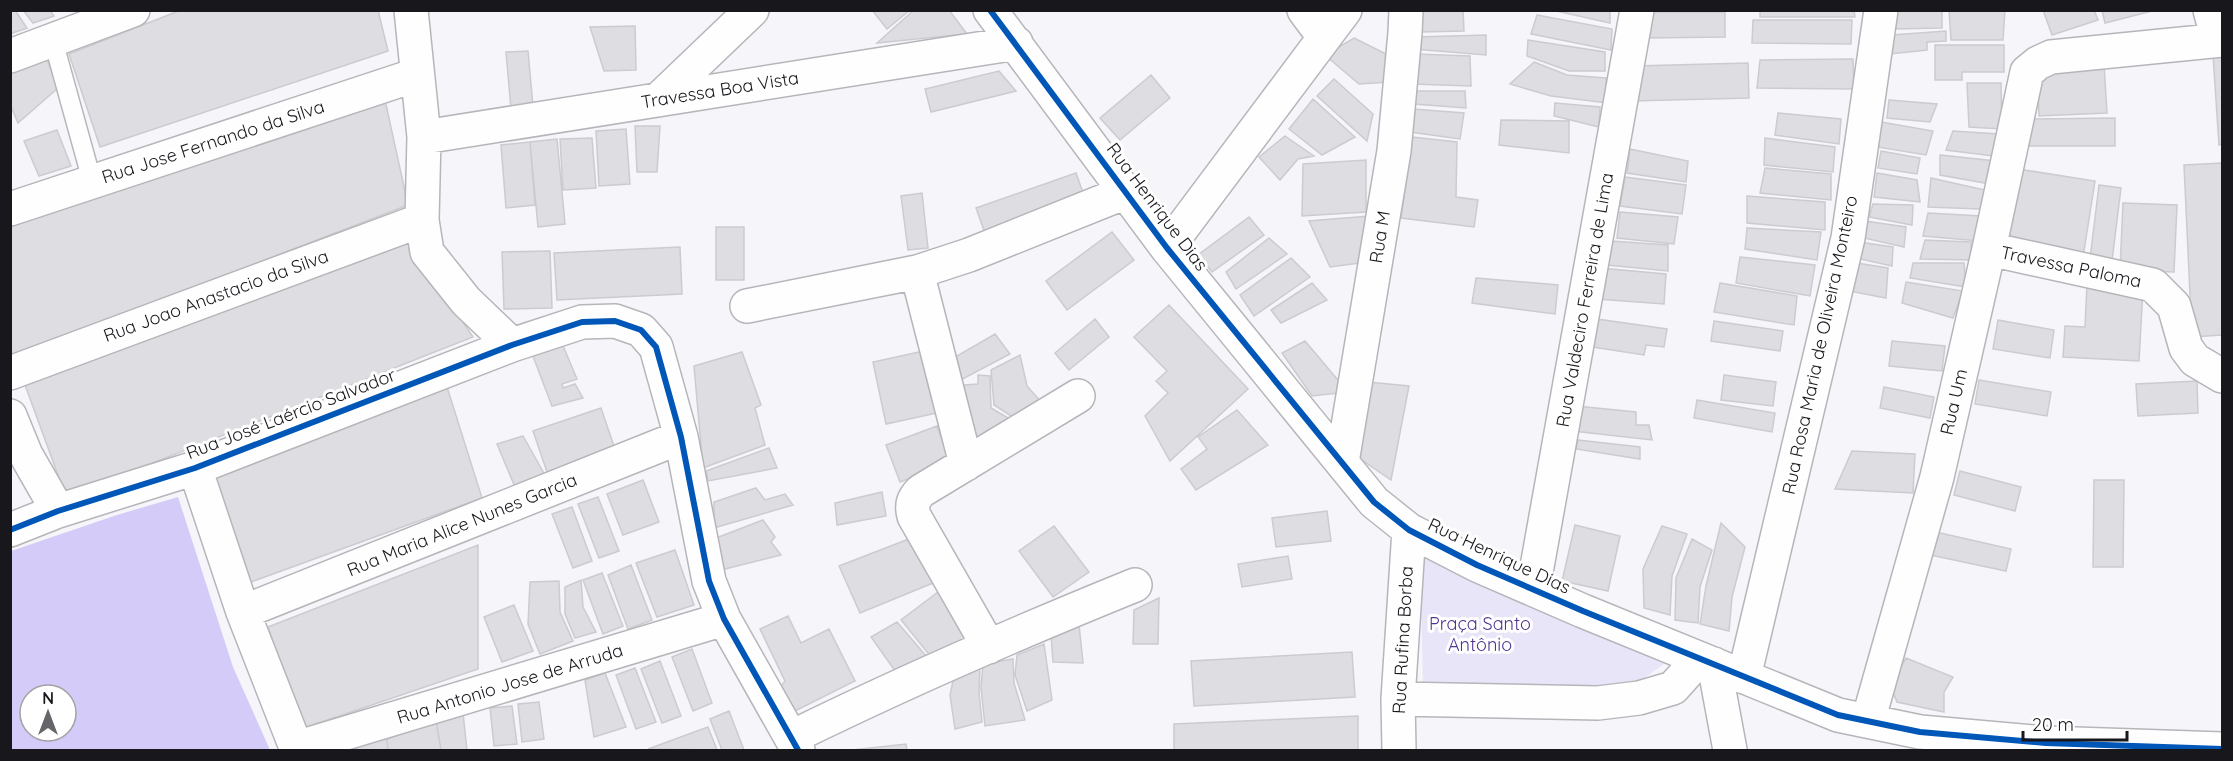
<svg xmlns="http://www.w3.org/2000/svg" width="2233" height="761" viewBox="0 0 2233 761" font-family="Quicksand,sans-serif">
  <rect width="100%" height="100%" fill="#f5f5fa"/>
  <!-- green -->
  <path fill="#e8e5f8" d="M1420,551L1675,656L1626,691L1423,689Z"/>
  <!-- forest -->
  <path fill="#d5cbf9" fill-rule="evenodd" d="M178,497L233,667L270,750H11V551L117,515ZM30,695H66V731H30Z"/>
  <!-- building -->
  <path fill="#dddde2" stroke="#cccbd0" stroke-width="1.5" d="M10,10H15L27,28L10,34Z
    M23,10H50L54,16L33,23Z
    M181,10H378L388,51L100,147L69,54Z
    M872,10H910L887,29Z
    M914,10H949L967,34L877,43Z
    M1420,10H1463L1464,31L1420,32Z
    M1552,10H1610V23Z
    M1760,10H1854L1855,17H1760Z
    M1896,10H1942V28L1893,29Z
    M1949,10H2005L2003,40H1951Z
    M2043,10H2094L2098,20L2052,35Z
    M2102,10H2156L2105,23Z
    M1646,12H1725V37L1647,38Z
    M1537,15L1612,29L1611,50L1531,34Z
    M1753,20H1852L1851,44L1752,43Z
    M635,26L636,70L604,71L590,27Z
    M1946,31V41L1927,42V50L1890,54L1891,35Z
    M1486,35V55L1414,49L1416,37Z
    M1354,38L1390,56V82L1359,84L1325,55Z
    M1528,40L1605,52V71H1569L1527,56Z
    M1935,45H2004V72H1962V80H1935Z
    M528,51L533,106L511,109L506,52Z
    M45,54L58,88L18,123L10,104V72Z
    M1415,54L1470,56L1471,86L1412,84Z
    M2213,55H2222V144L2219,145Z
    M1853,59L1854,89L1757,88L1760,60Z
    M1534,62L1567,75L1606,78L1607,103L1551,96L1510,84Z
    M1748,63L1749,98L1632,101L1634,66Z
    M2104,64L2107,113L2039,116L2037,67Z
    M999,71L1016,91L931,112L925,89Z
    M1151,75L1170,98L1120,140L1100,118Z
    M1334,79L1373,114L1367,141L1317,96Z
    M1967,83H2001L2002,129L1969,127Z
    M1412,91H1465L1466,108L1413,104Z
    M1313,99L1355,137L1322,155L1289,129Z
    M385,100L408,205L10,358V224Z
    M1889,100L1937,104L1930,122L1887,118Z
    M1555,103L1600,107L1599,127L1554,116Z
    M1413,109L1464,113L1460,139L1410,132Z
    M1778,113L1841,119L1839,144L1775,135Z
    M2115,118V146H2029V119Z
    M1501,120L1569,121V153L1499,145Z
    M1881,122L1933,131L1926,155L1877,147Z
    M635,126H660L657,172H637Z
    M626,129L630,184L599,186L596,131Z
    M57,130L71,166L39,176L24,141Z
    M1953,131L1999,134L2001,157L1946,150Z
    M1285,136L1314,156L1298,159L1280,180L1259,157Z
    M1412,137L1457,142L1456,197L1478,200L1474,227L1401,218Z
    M592,138L596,188L563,190L560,139Z
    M1765,138L1835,147L1833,172L1764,165Z
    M557,139L565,224L538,227L530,142Z
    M530,142L535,205L506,208L501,145Z
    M1630,149L1688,161L1686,182L1627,173Z
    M1881,151L1920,158L1917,174L1878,168Z
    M1940,155L1996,161V185L1940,175Z
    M1366,160V212L1302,216L1303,164Z
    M2222,163V335L2192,337L2184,165Z
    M1765,168L1831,174V200L1760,193Z
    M2012,168L2095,181L2083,257L2001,244Z
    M1076,173L1086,201L986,236L976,208Z
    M1877,173L1917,180L1920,202L1874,197Z
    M1625,177L1686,185L1682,214L1620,206Z
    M1931,178L1985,190L1980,209L1928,207Z
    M2099,185L2121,188L2112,261L2090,259Z
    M922,193L928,248L908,250L901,196Z
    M1747,196L1825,202V230L1747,223Z
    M2123,203L2177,205L2174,272L2120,270Z
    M1873,204L1913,205L1912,225L1869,217Z
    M1620,212L1678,217L1674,244L1617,238Z
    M1928,213L1981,216L1979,241L1923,236Z
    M1369,216L1367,262L1330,267L1309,221Z
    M1249,217L1264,235L1212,272L1198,255Z
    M1865,221L1906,227L1904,247L1864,238Z
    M716,227H744V280H716Z
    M1747,228L1821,232L1817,260L1745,249Z
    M1112,232L1134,260L1067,310L1046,281Z
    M1269,238L1287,254L1236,289L1226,272Z
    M407,239L473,337L66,497L25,385Z
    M1925,240L1971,242L1972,260L1920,259Z
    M1611,241L1668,245V271L1607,265Z
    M1859,242L1893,247L1892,266L1856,258Z
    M680,247L682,294L557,300L554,253Z
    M550,251L552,308L504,309L502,252Z
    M1740,257L1815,265L1810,296L1736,283Z
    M1291,258L1310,277L1254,316L1240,295Z
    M1850,262L1888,268L1886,298L1844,290Z
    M1913,263H1964L1966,287L1910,278Z
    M1600,268L1666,274L1664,304L1597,299Z
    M1476,278L1558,285L1555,314L1472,303Z
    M1906,282L1963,291L1953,318L1902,303Z
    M1312,283L1327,300L1281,323L1271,310Z
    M1720,283L1797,296L1794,325L1714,312Z
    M2087,284L2143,288L2139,361L2063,357L2065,326L2085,327Z
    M1169,305L1248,389L1170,461L1145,416L1168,393L1156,381L1167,371L1134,337Z
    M1095,319L1109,337L1069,370L1055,353Z
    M1597,319L1667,329L1664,347L1646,345L1644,355L1593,347Z
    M1998,320L2054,330L2050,358L1993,349Z
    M1714,321L1783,331L1780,351L1711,341Z
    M995,334L1010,354L957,382L950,360Z
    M561,341L577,379L562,384L563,388L575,384L583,398L552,406L531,351Z
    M1305,341L1348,392L1312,396L1282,353Z
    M1892,341L1945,346L1942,371L1889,366Z
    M924,351L937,413L886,424L873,362Z
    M742,352L761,405L755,408L765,445L703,468L694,366Z
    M1020,355L1027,386L1043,404L1019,421L994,405L991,370Z
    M978,375L990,376L991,408L1015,422L969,448L952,386L978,384Z
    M1724,375L1776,382L1773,406L1721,400Z
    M1979,380L2051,392L2047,416L1975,404Z
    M2197,381L2198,413L2138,416L2136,384Z
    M1368,382L1409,386L1391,480L1350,452Z
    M447,387L482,498L251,582L214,479Z
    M1884,387L1934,397L1930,418L1880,408Z
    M1697,400L1775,413L1772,432L1694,418Z
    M1576,406L1636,412V425H1649L1652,440L1573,431Z
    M601,408L615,449L547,472L533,431Z
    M1237,410L1268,445L1196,490L1181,469L1207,449L1198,437Z
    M937,426L950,463L900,482L886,445Z
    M523,436L545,475L515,487L497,444Z
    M1578,440L1640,447V459L1576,449Z
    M769,448L777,468L708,481L706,471Z
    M1852,451L1915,454L1913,493L1835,489Z
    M1960,471L2021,487L2015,511L1954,495Z
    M643,480L659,522L623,535L607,494Z
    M2094,480H2124L2123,567H2093Z
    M756,488L765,500L785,494L793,505L714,528V502Z
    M882,492L886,516L837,525L835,503Z
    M598,497L619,551L599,558L578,504Z
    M572,507L592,561L573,568L552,514Z
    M1327,511L1331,541L1276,547L1272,518Z
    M763,520L775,537L771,542L781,555L717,571L716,538Z
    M1721,523L1745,547L1732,597L1729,631L1700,624L1706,586Z
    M1575,525L1620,536L1608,591L1562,581Z
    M1054,526L1089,572L1053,597L1019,551Z
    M1662,526L1687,534L1672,576L1670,615L1644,608L1643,569Z
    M1936,532L2011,549L2006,571L1930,555Z
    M914,537L933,583L860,613L839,566Z
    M1692,539L1712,550L1700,587L1698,623L1675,620L1676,578Z
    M478,545V669L301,729L268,627Z
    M675,550L694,605L657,617L636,563Z
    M1288,556L1292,579L1242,587L1238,564Z
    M631,565L652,620L628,629L608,575Z
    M602,573L623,626L603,634L583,580Z
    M581,580L583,607L596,632L575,638L565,614V587Z
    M559,581L560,612L573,641L540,654L528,624L530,582Z
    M942,589L973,635L932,658L901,620Z
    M1159,598L1158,644H1133L1134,610Z
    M514,605L533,651L502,662L484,617Z
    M788,616L801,643L829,629L855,681L789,714L777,691L785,681L760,629Z
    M897,622L928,658L898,675L871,637Z
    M1079,624L1083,663L1053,662L1051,636Z
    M1044,644L1052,700L1027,711L1015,675L1017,655Z
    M692,649L712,703L693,711L672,657Z
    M1352,652L1355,697L1194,706L1191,661Z
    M1906,658L1953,677L1944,692V712L1897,702L1890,685Z
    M1013,659L1014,683L1025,720L985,726L981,688L983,664Z
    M660,661L681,716L662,723L641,669Z
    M635,668L656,722L636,729L616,675Z
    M980,668L979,692L982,722L955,729L950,695L954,676Z
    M605,673L626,727L594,737L585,680Z
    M539,702L544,739L522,742L518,704Z
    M512,706L517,744L494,746L490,708Z
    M729,711L744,750H722L710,719Z
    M463,713L467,750H441L436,721Z
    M1358,716V750H1174V724Z
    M436,721L441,750H388L387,739Z
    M708,727L717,750L648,749Z
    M387,739L388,750H357L356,744Z
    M906,744L907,750H852Z"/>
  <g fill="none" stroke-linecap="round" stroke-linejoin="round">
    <defs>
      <path id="lane" d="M53,40L92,181"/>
      <path id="street" d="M411,10L424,137L422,220L427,252L466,301L512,345
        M990,10L1167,248L1374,502L1409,530L1477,565L1583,611L1838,715L1920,732L2046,743L2222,749
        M1304,10L1324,37
        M2210,10L2218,40
        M10,56L133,10
        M658,100L752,10
        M424,137L1016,43
        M10,209L416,75
        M1167,248L1345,10
        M1989,249L2153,285L2174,306L2186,348L2195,360L2222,376
        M917,272L966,464
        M747,306L917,272L969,255L1126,192
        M10,373L422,220
        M10,416L26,455L58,511
        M1342,462L1394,151L1405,33L1406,10
        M195,468L243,612L297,750
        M10,530L58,511L195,468L512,345L582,322L615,321L641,330L656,347L681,437L709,581L724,619L798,750
        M1533,589L1637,10
        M243,612L681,437
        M989,647L914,516C911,505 913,499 921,491L1078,396
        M1714,664L1730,750
        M1744,677L1848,238L1881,10
        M1398,699L1598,703L1639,698L1673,688L1699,659
        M1868,721L1937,477L1989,249L2027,72L2038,63L2051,57L2222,40
        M792,737C904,682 1019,632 1135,585
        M296,748L724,619
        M1399,750L1398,699L1409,530"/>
    </defs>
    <!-- lane casing -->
    <use href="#lane" stroke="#b6b5ba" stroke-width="21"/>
    <!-- street casing -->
    <use href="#street" stroke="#b6b5ba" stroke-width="36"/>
    <!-- lane -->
    <use href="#lane" stroke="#fefefe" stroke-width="18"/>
    <!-- street -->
    <use href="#street" stroke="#fefefe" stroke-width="33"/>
    <defs>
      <path id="cycleway" d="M990,10L1167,248L1374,502L1409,530L1477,565L1583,611L1838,715L1920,732L2046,743L2222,749
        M10,530L58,511L195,468L512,345L582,322L615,321L641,330L656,347L681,437L709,581L724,619L798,750"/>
    </defs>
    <!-- cycleway casing -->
    <use href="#cycleway" stroke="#fff" stroke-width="10"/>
    <!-- cycleway -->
    <use href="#cycleway" stroke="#0057b8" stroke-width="6"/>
  </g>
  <g text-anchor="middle" stroke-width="6" stroke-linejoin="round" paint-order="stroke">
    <!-- street labels -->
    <g font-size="18" fill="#18171c" stroke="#fff">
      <text transform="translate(720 90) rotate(-9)" y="6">Travessa Boa Vista</text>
      <text transform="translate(213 142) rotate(-18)" y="6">Rua Jose Fernando da Silva</text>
      <text transform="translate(1157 207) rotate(53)" y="6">Rua Henrique Dias</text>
      <text transform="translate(1380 237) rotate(-81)" y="6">Rua M</text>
      <text transform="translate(2071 267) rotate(12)" y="6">Travessa Paloma</text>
      <text transform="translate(216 296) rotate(-20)" y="6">Rua Joao Anastacio da Silva</text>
      <text transform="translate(1585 300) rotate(-80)" y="6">Rua Valdeciro Ferreira de Lima</text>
      <text transform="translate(1820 345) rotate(-78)" y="6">Rua Rosa Maria de Oliveira Monteiro</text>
      <text transform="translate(1954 402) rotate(-77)" y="6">Rua Um</text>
      <text transform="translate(291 414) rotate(-21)" y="6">Rua José Laércio Salvador</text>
      <text transform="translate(462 525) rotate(-22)" y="6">Rua Maria Alice Nunes Garcia</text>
      <text transform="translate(1499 556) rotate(25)" y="6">Rua Henrique Dias</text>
      <text transform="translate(1403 640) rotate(-87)" y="6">Rua Rufina Borba</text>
      <text transform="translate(510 684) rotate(-17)" y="6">Rua Antonio Jose de Arruda</text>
    </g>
    <!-- park labels -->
    <g font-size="18" fill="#50348f" stroke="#fff">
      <text x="1480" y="630">Praça Santo<tspan x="1480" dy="21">Antônio</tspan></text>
    </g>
  </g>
  <!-- border -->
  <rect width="2233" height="761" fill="none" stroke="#18171c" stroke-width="24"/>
  <!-- north arrow -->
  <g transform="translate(48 713)"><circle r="28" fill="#ffffff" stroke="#a3a2a4" stroke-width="1.5"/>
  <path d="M0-4.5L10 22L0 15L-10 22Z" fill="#65656a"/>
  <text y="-9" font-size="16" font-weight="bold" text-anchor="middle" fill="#18171c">N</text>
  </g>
  <!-- scale -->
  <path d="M2023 731v9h104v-9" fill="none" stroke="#18171c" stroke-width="3"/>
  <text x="2032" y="731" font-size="18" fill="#18171c" stroke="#ffffff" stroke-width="4.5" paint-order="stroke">20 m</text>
</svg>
